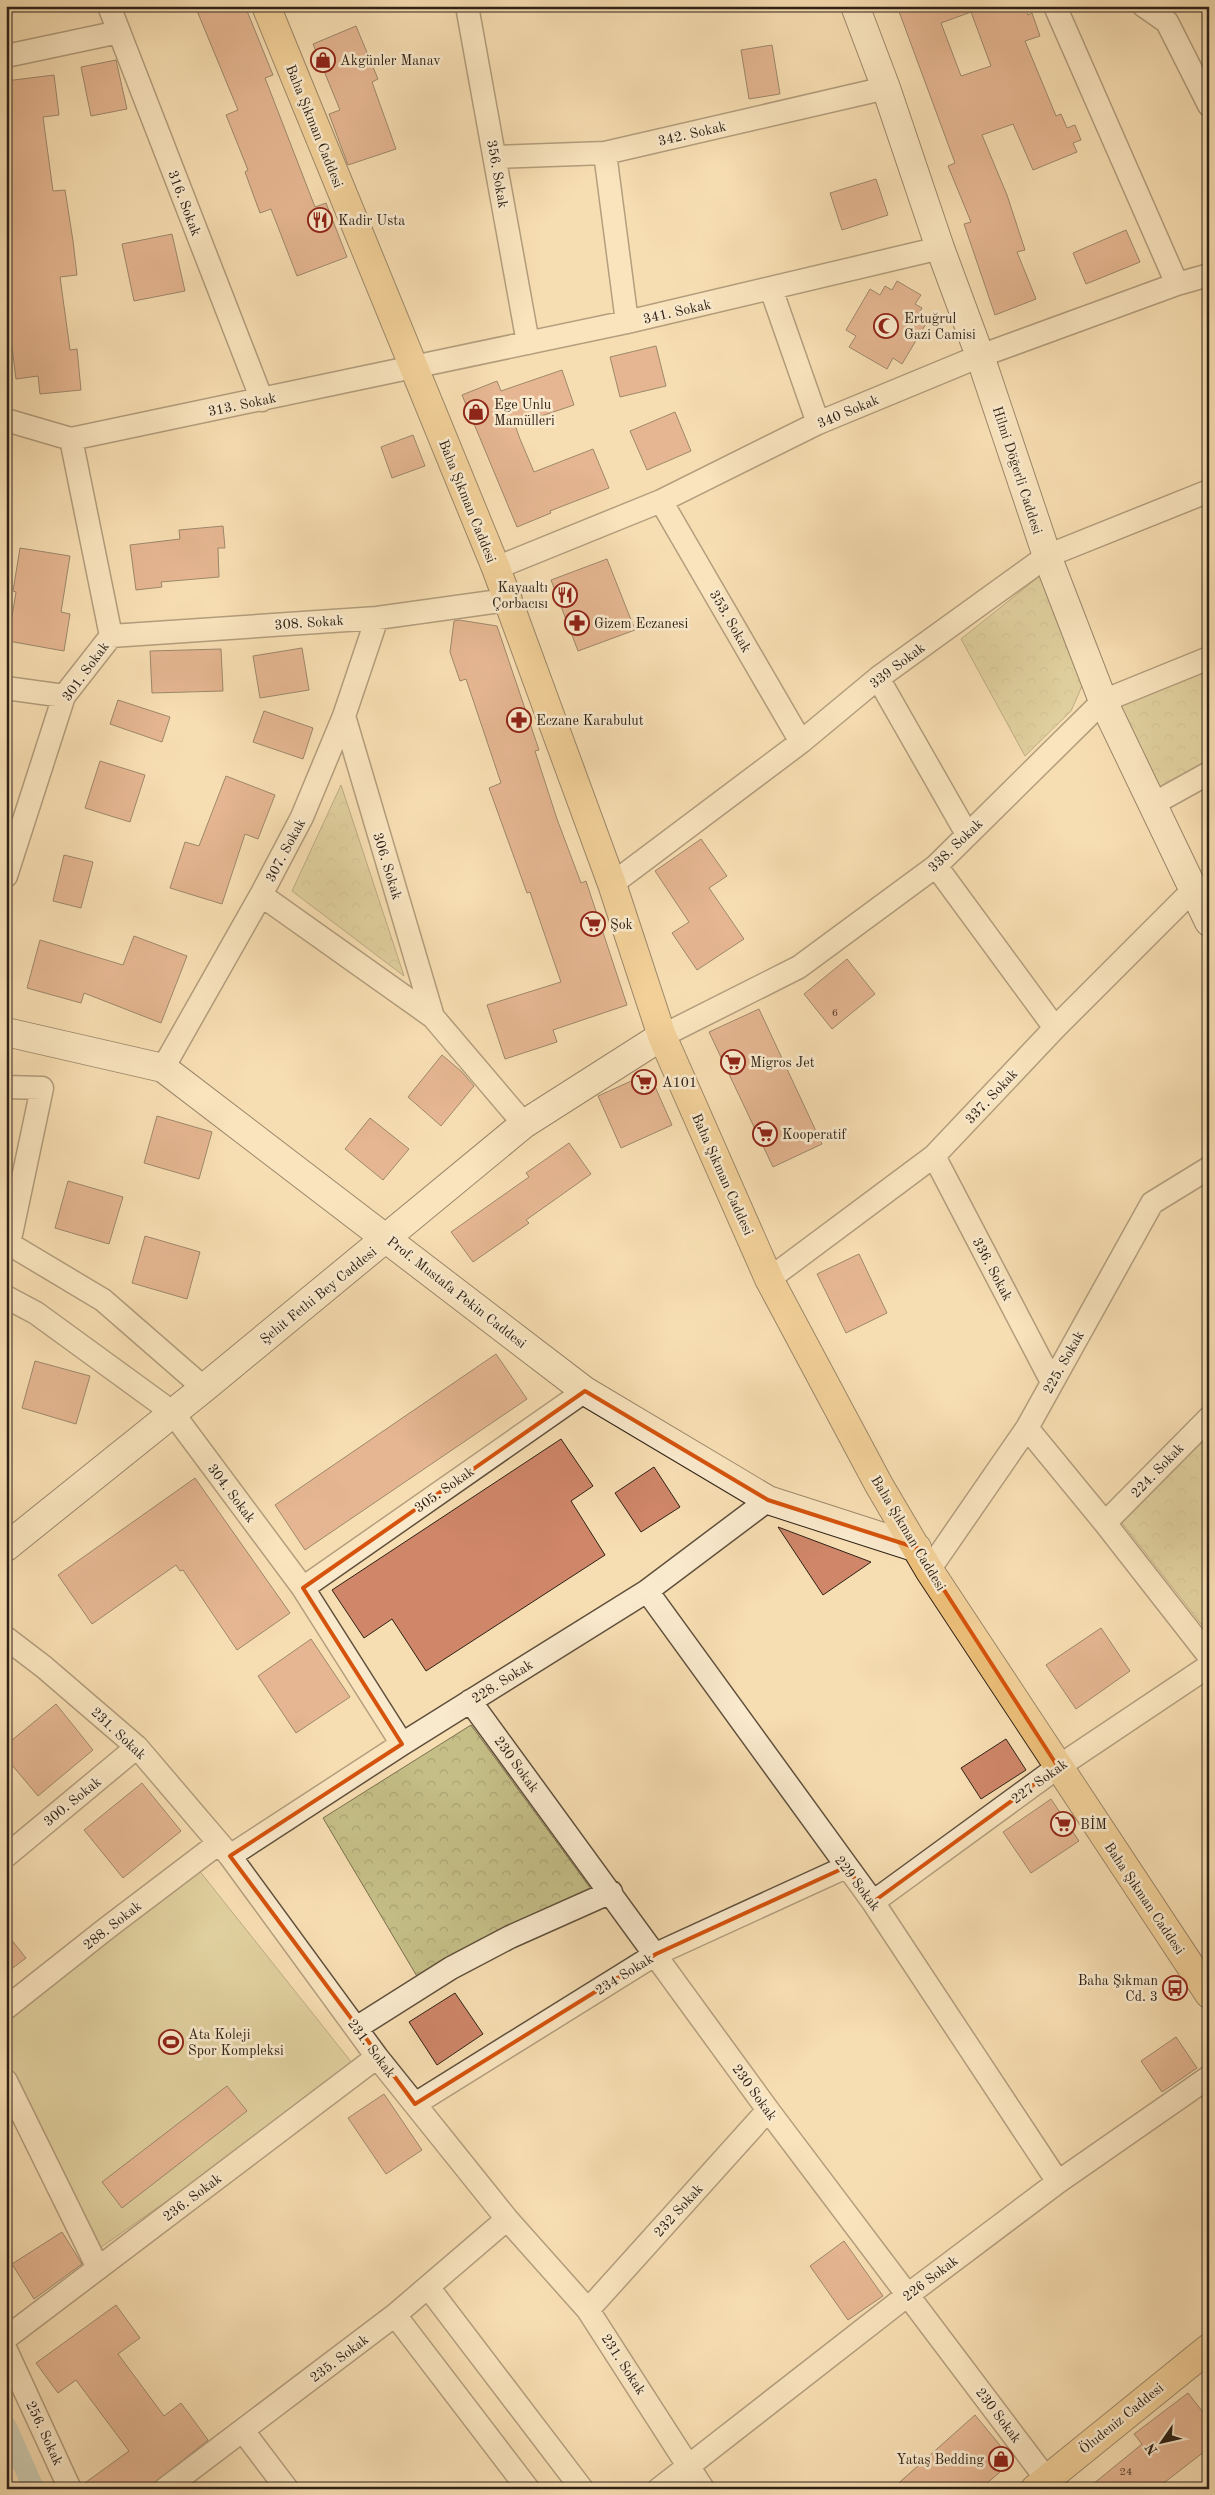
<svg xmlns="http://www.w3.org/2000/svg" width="1215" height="2495" viewBox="0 0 1215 2495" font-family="'Old Standard TT',serif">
  <defs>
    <pattern id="park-crowns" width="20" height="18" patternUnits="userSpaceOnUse" patternTransform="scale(1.25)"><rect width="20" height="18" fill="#c5bf87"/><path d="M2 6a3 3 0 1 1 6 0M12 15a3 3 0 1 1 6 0" fill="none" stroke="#aaa474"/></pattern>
  </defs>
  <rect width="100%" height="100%" fill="#f7deb2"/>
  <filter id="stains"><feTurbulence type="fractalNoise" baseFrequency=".004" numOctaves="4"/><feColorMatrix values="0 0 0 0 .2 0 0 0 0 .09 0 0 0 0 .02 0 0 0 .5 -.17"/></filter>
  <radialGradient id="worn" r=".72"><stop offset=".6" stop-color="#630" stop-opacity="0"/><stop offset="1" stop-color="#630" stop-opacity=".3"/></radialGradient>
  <!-- park -->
  <path fill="url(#park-crowns)" stroke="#7a704e" d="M1046,571L1086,677L1071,711L1025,756L961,639Z
    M1209,658V773L1153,804L1103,701Z
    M341,785L404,976L292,891Z
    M1209,1434V1634L1122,1523Z
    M471,1725L591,1889L418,1978L323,1818Z"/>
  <!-- pitch -->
  <path fill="#c5bf87" stroke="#7a704e" d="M194,1864L356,2068L100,2248L6,2073V2016Z"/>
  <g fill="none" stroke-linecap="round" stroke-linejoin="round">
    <!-- canal -->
    <path stroke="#9fbbb4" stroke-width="21" d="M6,2426L34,2489"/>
  </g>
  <!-- building -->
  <path fill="#cf8669" stroke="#2e2116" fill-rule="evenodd" d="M195,6H245L273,75L265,78L315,207L326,203L347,257L297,276L271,209L260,213L245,172L248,170L226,115L238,110Z
    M897,6H1025L1028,15L1032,13L1040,36L1025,41L1056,116L1061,114L1067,128L1075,125L1081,140L1073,143L1077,152L1033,170L1013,124L982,135L1007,195L1025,250L1017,252L1036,299L995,315L964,224L971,222L948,166L955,163ZM971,12L991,66L961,76L941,23Z
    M356,26L378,79L372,82L396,149L348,165L329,114L340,110L313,44Z
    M772,45L780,94L749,99L741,50Z
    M116,60L127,109L91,116L81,67Z
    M54,75L59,115L43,117L53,191L65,190L73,241L77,275L60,277L70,350L77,349L81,390L40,394L38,376L16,379L10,331L6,332V81Z
    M876,179L888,215L842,230L830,193Z
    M1126,230L1140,262L1086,284L1073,253Z
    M172,234L185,291L134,301L122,244Z
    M897,281L921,295L915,304L922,308L917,317L927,322L902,364L893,358L887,369L849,347L856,336L846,330L870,289L880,295L885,286L892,290Z
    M656,346L666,386L620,397L610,357Z
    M562,370L574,405L515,425L520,439L534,472L593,449L609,488L550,511L551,513L517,527L462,395L497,381L501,391Z
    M675,412L691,451L647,470L630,431Z
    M413,435L425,466L392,478L381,447Z
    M223,526L225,548H218L219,577L161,582L162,587L136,590L130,545L180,539L179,530Z
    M20,548L70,556L61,612L70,614L64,651L8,641L16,592L13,591Z
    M607,559L635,630L578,651L551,580Z
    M459,620L497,626L539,750L535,751L557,819L581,883L586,881L627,1005L553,1030L557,1042L505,1059L487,1005L561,982L530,892L527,893L489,788L501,783L466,679L460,681L450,652L454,621Z
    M302,648L309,690L260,698L253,656Z
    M221,649L223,691L152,693L150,651Z
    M118,700L170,717L162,742L110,724Z
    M264,711L313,728L303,759L253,742Z
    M100,761L145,775L130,822L85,808Z
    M226,776L275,795L258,839L245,834L222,904L170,888L185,842L199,846Z
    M701,839L727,876L709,888L744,939L697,970L672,933L689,922L655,871Z
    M64,855L93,862L81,908L53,901Z
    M134,936L187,956L161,1023L84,993L81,1003L27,988L40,940L123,965Z
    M847,959L875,994L832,1029L804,994Z
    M759,1009L822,1144L773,1167L709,1032Z
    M442,1055L462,1072L474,1086L441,1126L408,1097Z
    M649,1073L672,1125L621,1148L598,1096Z
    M157,1116L212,1132L199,1179L144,1163Z
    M370,1118L409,1149L383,1180L345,1149Z
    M569,1143L591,1174L526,1220L529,1223L473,1262L451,1232L529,1177L526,1173Z
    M68,1181L123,1197L109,1244L55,1228Z
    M145,1236L200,1252L187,1299L132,1283Z
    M859,1254L887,1313L846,1333L817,1274Z
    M496,1354L527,1399L305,1550L275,1505Z
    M35,1361L90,1376L76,1424L22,1408Z
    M561,1439L593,1486L571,1501L605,1555L426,1671L392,1619L364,1638L332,1590Z
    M654,1467L680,1507L641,1532L615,1493Z
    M195,1478L290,1613L237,1650L183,1570L180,1571L176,1565L92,1624L58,1575Z
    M778,1527L871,1562L823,1595Z
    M1101,1628L1130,1671L1076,1709L1046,1665Z
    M311,1639L350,1697L296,1733L258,1676Z
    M56,1704L93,1750L38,1796L6,1758V1745Z
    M1006,1739L1026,1770L981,1799L961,1768Z
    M142,1783L181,1831L123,1878L84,1830Z
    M1051,1799L1079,1841L1031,1873L1003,1832Z
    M6,1933L26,1958L6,1973Z
    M455,1993L483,2034L437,2065L409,2022Z
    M1176,2037L1197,2068L1162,2092L1141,2061Z
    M227,2086L247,2111L122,2208L102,2182Z
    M384,2094L422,2150L386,2174L348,2118Z
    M62,2232L82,2264L34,2299L12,2264Z
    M844,2241L883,2296L848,2320L810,2266Z
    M116,2305L140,2338L118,2354L164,2416L181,2403L208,2440L147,2489H83L82,2485L129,2451L76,2380L58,2393L36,2363Z
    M1188,2393L1209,2420V2448L1156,2489H1087L1142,2444L1134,2434Z
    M975,2415L1013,2461L980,2489H892Z"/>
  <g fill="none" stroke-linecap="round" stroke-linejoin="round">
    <defs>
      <path id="street" d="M109,6L262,400
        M467,6L528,343
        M1055,6L1177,284
        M1144,6L1167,22L1209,105
        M6,56L119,32
        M605,153L627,322
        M495,157L605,153L886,88
        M771,289L818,423
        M6,420L71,439L627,322L940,248
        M661,501L801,742
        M496,568L661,501L818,423L980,356L1177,284L1209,275
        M111,636L377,618L507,600
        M878,678L967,834
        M6,688L64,696
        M344,716L433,1017
        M1153,804L1209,773
        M936,866L1055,1028
        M6,876L64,696L111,636L71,439
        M612,884L801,742L878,678L1047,556L1209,491
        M261,895L433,1017L524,1124
        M662,1036L799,967L936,866L1103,701L1209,658
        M163,1068L261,895L302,817L344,716L377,618
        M6,1087L42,1088L9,1244
        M934,1156L1052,1382
        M6,1242L103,1300L204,1388
        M769,1279L934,1156L1055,1028L1192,891
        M6,1297L36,1313L172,1412L303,1588L402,1744
        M1027,1428L1105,1523L1209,1656
        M1105,1523L1209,1418
        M929,1570L1027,1428L1152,1203L1209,1168
        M303,1588L585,1391
        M647,1591L873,1902L1058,2182
        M6,1638L44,1667L137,1747L230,1856L377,2057L507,2219L588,2310L703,2489
        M470,1701L768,2110L1054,2489
        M6,1856L137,1747
        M230,1856L402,1744L647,1591L768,1500
        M873,1902L1058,1767L1209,1666
        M6,2008L107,1928L219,1843
        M356,2028L451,1968L510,1937L611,1892
        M6,2081L98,2268
        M415,2104L656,1954L846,1867
        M428,2287L582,2489
        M588,2310L768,2110
        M395,2315L528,2489
        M6,2338L377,2057
        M6,2350L70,2489
        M243,2431L287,2489
        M165,2489L395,2315L507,2219
        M659,2489L909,2294L1058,2182L1209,2077"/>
      <path id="secondary" d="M855,6L886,88L940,248L980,356L1047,556L1103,701L1209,922
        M6,1032L163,1068L585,1391L768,1500L917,1548
        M6,1547L204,1388L524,1124L662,1036"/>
      <path id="primary" d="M266,6L496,568L612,884L662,1036L769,1279L879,1485L929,1570L1209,1994
        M1035,2489L1209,2348"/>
    </defs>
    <!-- street casing -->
    <use href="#street" stroke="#60503d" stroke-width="25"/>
    <!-- secondary casing -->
    <use href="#secondary" stroke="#2e2116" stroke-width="30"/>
    <!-- primary casing -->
    <use href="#primary" stroke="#2e2116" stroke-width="30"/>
    <!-- street -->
    <use href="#street" stroke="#faeacd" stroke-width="22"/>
    <!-- secondary -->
    <use href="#secondary" stroke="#faeacd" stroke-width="28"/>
    <!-- primary -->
    <use href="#primary" stroke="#ecbf79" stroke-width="28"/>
  </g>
  <!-- marked area -->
  <path d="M0 0H1215V2495H0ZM585,1391L768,1500L917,1548L1058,1767L873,1902L846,1867L656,1954L415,2104L230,1856L402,1744L303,1588Z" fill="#f7deb2" fill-opacity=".55" fill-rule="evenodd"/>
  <path fill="none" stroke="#d5530d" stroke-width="4" stroke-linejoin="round" d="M585,1391L768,1500L917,1548L1058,1767L873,1902L846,1867L656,1954L415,2104L230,1856L402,1744L303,1588Z"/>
  <!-- icons -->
  <defs>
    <symbol id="shop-ring" viewBox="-11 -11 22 22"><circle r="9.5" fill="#faeacd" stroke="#8f2418" stroke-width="1.5"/><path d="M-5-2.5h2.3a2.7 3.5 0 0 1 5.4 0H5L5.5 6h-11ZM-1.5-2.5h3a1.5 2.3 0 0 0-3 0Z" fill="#8f2418"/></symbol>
    <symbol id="restaurant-ring" viewBox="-11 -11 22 22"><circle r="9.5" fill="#faeacd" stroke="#8f2418" stroke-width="1.5"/><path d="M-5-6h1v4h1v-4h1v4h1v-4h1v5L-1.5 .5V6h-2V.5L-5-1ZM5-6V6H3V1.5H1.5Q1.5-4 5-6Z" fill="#8f2418"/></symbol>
    <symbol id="mosque-ring" viewBox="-11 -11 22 22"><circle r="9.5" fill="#faeacd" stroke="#8f2418" stroke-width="1.5"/><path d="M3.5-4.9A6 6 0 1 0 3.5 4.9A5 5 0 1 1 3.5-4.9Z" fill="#8f2418"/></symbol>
    <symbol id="pharmacy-ring" viewBox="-11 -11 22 22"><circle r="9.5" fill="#faeacd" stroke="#8f2418" stroke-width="1.5"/><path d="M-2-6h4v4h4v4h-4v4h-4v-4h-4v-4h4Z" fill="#8f2418"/></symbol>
    <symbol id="supermarket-ring" viewBox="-11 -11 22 22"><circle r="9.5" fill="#faeacd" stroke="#8f2418" stroke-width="1.5"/><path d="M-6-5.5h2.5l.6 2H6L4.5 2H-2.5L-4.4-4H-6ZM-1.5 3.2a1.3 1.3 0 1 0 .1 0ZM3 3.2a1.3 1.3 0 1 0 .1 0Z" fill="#8f2418"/></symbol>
    <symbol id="bus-ring" viewBox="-11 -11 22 22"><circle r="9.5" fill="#faeacd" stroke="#8f2418" stroke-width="1.5"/><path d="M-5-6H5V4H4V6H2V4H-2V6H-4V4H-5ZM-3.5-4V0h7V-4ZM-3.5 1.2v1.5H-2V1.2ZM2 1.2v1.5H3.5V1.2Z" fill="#8f2418"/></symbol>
    <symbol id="stadium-ring" viewBox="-11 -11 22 22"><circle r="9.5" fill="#faeacd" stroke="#8f2418" stroke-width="1.5"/><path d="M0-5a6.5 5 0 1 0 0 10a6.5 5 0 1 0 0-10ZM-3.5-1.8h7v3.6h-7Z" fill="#8f2418"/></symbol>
  </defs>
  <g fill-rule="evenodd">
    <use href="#shop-ring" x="309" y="46" width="28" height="28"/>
    <use href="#restaurant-ring" x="306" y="206" width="28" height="28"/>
    <use href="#mosque-ring" x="872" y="312" width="28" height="28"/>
    <use href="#shop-ring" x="462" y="398" width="28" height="28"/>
    <use href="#restaurant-ring" x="551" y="581" width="28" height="28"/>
    <use href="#pharmacy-ring" x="563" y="609" width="28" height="28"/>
    <use href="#pharmacy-ring" x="505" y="706" width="28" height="28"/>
    <use href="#supermarket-ring" x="579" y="910" width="28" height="28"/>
    <use href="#supermarket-ring" x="719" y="1048" width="28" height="28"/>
    <use href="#supermarket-ring" x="630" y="1068" width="28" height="28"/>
    <use href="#supermarket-ring" x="751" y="1120" width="28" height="28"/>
    <use href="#supermarket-ring" x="1049" y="1810" width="28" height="28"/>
    <use href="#bus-ring" x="1161" y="1974" width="28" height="28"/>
    <use href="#stadium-ring" x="157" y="2028" width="28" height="28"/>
    <use href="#shop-ring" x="987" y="2445" width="28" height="28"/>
  </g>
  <g text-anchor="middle" stroke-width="5" stroke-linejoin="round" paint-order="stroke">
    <!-- number labels -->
    <g font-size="11" fill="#563a2b">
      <text x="835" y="1016">6</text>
      <text x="1126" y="2475">24</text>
    </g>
    <!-- poi labels -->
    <g font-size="14" fill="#2e2116" stroke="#faeacd" text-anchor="start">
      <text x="340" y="65">Akgünler Manav</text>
      <text x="338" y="225">Kadir Usta</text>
      <text x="904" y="323">Ertuğrul<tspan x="904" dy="16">Gazi Camisi</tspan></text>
      <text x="494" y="409">Ege Unlu<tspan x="494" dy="16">Mamülleri</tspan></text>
      <text x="548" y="592" text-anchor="end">Kayaaltı<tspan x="548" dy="16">Çorbacısı</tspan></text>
      <text x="594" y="628">Gizem Eczanesi</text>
      <text x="536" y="725">Eczane Karabulut</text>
      <text x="610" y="929">Şok</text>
      <text x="750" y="1067">Migros Jet</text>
      <text x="662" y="1087">A101</text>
      <text x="782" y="1139">Kooperatif</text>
      <text x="1080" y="1829">BİM</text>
      <text x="1158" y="1985" text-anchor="end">Baha Şıkman<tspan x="1158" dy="16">Cd. 3</tspan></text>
      <text x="188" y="2039">Ata Koleji<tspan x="188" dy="16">Spor Kompleksi</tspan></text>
      <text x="984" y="2464" text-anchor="end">Yataş Bedding</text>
    </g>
    <!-- street labels -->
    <g font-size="14" fill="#2e2116" stroke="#faeacd">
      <text transform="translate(315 126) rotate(68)" y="5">Baha Şıkman Caddesi</text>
      <text transform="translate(692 133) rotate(-13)" y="5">342. Sokak</text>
      <text transform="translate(498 174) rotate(80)" y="5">356. Sokak</text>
      <text transform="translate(185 203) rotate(69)" y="5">316. Sokak</text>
      <text transform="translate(677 311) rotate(-13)" y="5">341. Sokak</text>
      <text transform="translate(242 404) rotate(-12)" y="5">313. Sokak</text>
      <text transform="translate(848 411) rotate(-23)" y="5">340 Sokak</text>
      <text transform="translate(1018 470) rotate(72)" y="5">Hilmi Döğerli Caddesi</text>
      <text transform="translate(468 501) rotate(68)" y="5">Baha Şıkman Caddesi</text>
      <text transform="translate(731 621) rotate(60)" y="5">353. Sokak</text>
      <text transform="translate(309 622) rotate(-4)" y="5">308. Sokak</text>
      <text transform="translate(897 665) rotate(-37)" y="5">339 Sokak</text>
      <text transform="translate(85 671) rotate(-54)" y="5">301. Sokak</text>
      <text transform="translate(955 845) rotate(-44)" y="5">338. Sokak</text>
      <text transform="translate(285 850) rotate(-62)" y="5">307. Sokak</text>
      <text transform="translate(388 866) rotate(73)" y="5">306. Sokak</text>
      <text transform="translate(991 1096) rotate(-47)" y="5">337. Sokak</text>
      <text transform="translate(723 1174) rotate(66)" y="5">Baha Şıkman Caddesi</text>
      <text transform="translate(993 1269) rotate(62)" y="5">336. Sokak</text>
      <text transform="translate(457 1292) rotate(38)" y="5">Prof. Mustafa Pekin Caddesi</text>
      <text transform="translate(318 1295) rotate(-39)" y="5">Şehit Fethi Bey Caddesi</text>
      <text transform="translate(1063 1362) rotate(-61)" y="5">225. Sokak</text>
      <text transform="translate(1157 1470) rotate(-46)" y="5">224. Sokak</text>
      <text transform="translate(444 1489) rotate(-35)" y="5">305. Sokak</text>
      <text transform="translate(232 1493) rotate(53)" y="5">304. Sokak</text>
      <text transform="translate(909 1533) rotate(59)" y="5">Baha Şıkman Caddesi</text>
      <text transform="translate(502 1681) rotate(-32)" y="5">228. Sokak</text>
      <text transform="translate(119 1733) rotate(43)" y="5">231. Sokak</text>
      <text transform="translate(517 1764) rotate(54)" y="5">230 Sokak</text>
      <text transform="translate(1039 1781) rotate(-36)" y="5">227 Sokak</text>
      <text transform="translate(72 1801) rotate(-39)" y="5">300. Sokak</text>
      <text transform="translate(858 1883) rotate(53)" y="5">229 Sokak</text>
      <text transform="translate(1145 1898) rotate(56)" y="5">Baha Şıkman Caddesi</text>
      <text transform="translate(112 1925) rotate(-38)" y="5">288. Sokak</text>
      <text transform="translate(624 1974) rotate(-32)" y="5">234 Sokak</text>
      <text transform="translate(372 2048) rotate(53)" y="5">231. Sokak</text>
      <text transform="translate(755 2092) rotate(54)" y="5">230 Sokak</text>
      <text transform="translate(192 2197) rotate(-37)" y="5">236. Sokak</text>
      <text transform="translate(678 2210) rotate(-48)" y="5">232 Sokak</text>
      <text transform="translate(930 2278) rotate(-37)" y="5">226 Sokak</text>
      <text transform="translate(339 2358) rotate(-37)" y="5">235. Sokak</text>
      <text transform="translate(624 2364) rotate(57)" y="5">231. Sokak</text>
      <text transform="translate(999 2415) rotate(53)" y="5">230 Sokak</text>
      <text transform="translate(1121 2418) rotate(-39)" y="5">Öludeniz Caddesi</text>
      <text transform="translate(45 2433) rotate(65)" y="5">256. Sokak</text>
    </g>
  </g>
  <!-- margin -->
  <rect width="1215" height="2495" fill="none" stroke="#f7deb2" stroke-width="25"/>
  <rect x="8" y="8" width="1200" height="2480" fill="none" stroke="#2e2116" stroke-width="2.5"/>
  <rect x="12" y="12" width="1190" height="2470" fill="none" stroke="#2e2116"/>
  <!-- north arrow -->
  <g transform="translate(1162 2442) rotate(236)" stroke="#faeacd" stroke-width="4" paint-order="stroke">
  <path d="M0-4L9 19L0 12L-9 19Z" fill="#2e2116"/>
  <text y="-8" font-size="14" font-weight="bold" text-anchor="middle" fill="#2e2116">N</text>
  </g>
  <rect width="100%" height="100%" filter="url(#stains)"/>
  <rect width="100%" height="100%" fill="url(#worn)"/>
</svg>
